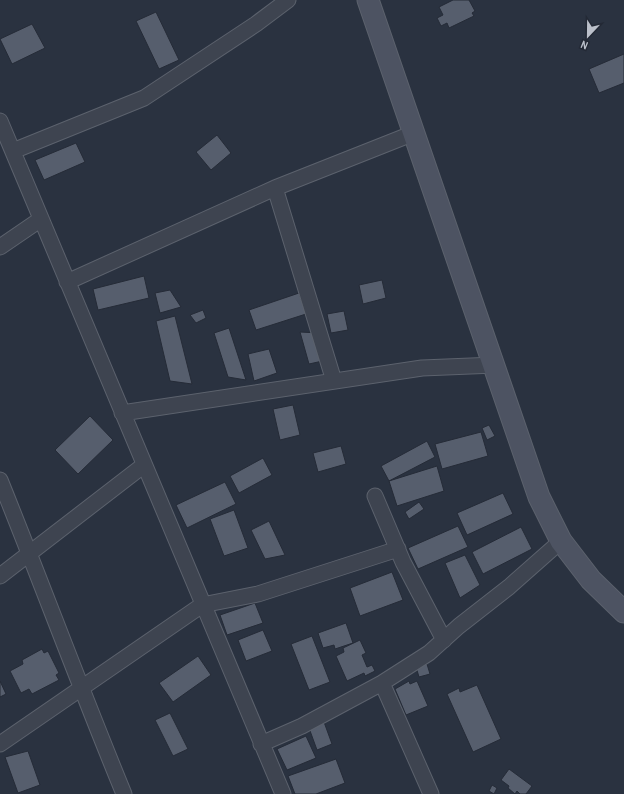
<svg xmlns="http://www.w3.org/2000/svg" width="624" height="794" viewBox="0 0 624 794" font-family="'Archivo Narrow',sans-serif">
  <rect width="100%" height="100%" fill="#2a3240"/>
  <!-- building -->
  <path fill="#565e6d" stroke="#252b37" d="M453,0H469L475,11L472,13L474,16L449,28L447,23L441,26L437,18L443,15L439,7Z
    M156,12L179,60L159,69L136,21Z
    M32,24L45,48L12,64L0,39Z
    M624,54V83L599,93L589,69Z
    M217,135L231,153L211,170L196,152Z
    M76,143L85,162L44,180L35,160Z
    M144,276L149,298L98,310L93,289Z
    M382,280L386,298L363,304L359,285Z
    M170,290L181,307L160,313L155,293Z
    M299,293L306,314L256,330L249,310Z
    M203,310L206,318L196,323L190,315Z
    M344,311L348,330L331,333L327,314Z
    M175,316L192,384L170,381L156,321Z
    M229,328L246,380L228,377L214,333Z
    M300,332L319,333L327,360L309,364Z
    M269,349L277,373L254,381L248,354Z
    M293,405L300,435L280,440L273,409Z
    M90,416L113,440L78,474L55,450Z
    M489,425L495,436L487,440L482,428Z
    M481,432L488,456L442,469L435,444Z
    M427,441L435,457L389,481L381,466Z
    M341,446L346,464L318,472L313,453Z
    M263,458L272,475L239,493L230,476Z
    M437,466L444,491L397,506L389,481Z
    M225,482L236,504L187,528L176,505Z
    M503,493L513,514L467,535L457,513Z
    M419,502L424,509L409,519L405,512Z
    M234,510L248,548L224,556L210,519Z
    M269,521L285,555L265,559L251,530Z
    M458,526L468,547L418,569L408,548Z
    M521,527L532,549L483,574L472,552Z
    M465,555L480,585L460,598L445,563Z
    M392,572L403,600L360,616L350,588Z
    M255,603L263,623L227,635L220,615Z
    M346,623L353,643L335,649L334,645L323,648L318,633Z
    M263,630L272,651L246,661L238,640Z
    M312,636L330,682L309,690L291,644Z
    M360,640L366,653L362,655L367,667L372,665L375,671L365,676L364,673L347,681L336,656L344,652L343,648Z
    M42,649L44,653L48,651L59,673L56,675L59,680L32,694L29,689L21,693L10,671L23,664L22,660Z
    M198,656L211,675L173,702L159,683Z
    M427,664L430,674L419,677L416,667Z
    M0,681L6,694L0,697Z
    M409,681L410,684L417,681L428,706L406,715L395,689Z
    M477,685L501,739L473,752L447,694L459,688L460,692Z
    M170,713L188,749L173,756L155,720Z
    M324,722L332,744L317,750L309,728Z
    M306,736L316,758L287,770L277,749Z
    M28,751L40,785L18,793L5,757Z
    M336,759L345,783L316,794H295L288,776Z
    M509,769L532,786L526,794H520L517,791L515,794L508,788L509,786L501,780Z
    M492,785L497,788L494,794L489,791Z"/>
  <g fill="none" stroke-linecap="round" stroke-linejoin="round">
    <defs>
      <path id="street" d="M0,121L283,794
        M13,151L144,98L256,24L288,0
        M275,188L334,381
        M0,247L41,219
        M67,282L275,188L414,133
        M122,413L422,368L495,365
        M0,480C42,584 81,690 124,794
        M375,496L403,562L444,640
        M0,576L144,465
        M382,683L431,794
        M0,744L202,605L258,594L398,549
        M261,744L302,726L382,683L429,653L459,626L509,587L561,541"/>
      <path id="secondary" d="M368,0L539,497L561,541L591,580L624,612"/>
    </defs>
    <!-- street casing -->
    <use href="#street" stroke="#5c626d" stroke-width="17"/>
    <!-- secondary casing -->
    <use href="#secondary" stroke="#5c626d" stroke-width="23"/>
    <!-- street -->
    <use href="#street" stroke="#3e4450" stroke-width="15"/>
    <!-- secondary -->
    <use href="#secondary" stroke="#4d5362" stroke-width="21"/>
  </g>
  <!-- north arrow -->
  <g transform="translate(588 36) rotate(202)" stroke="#232935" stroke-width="3" paint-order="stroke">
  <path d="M0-3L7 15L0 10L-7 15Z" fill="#bbc0ca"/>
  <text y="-6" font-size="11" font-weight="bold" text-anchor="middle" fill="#bbc0ca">N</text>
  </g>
</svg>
